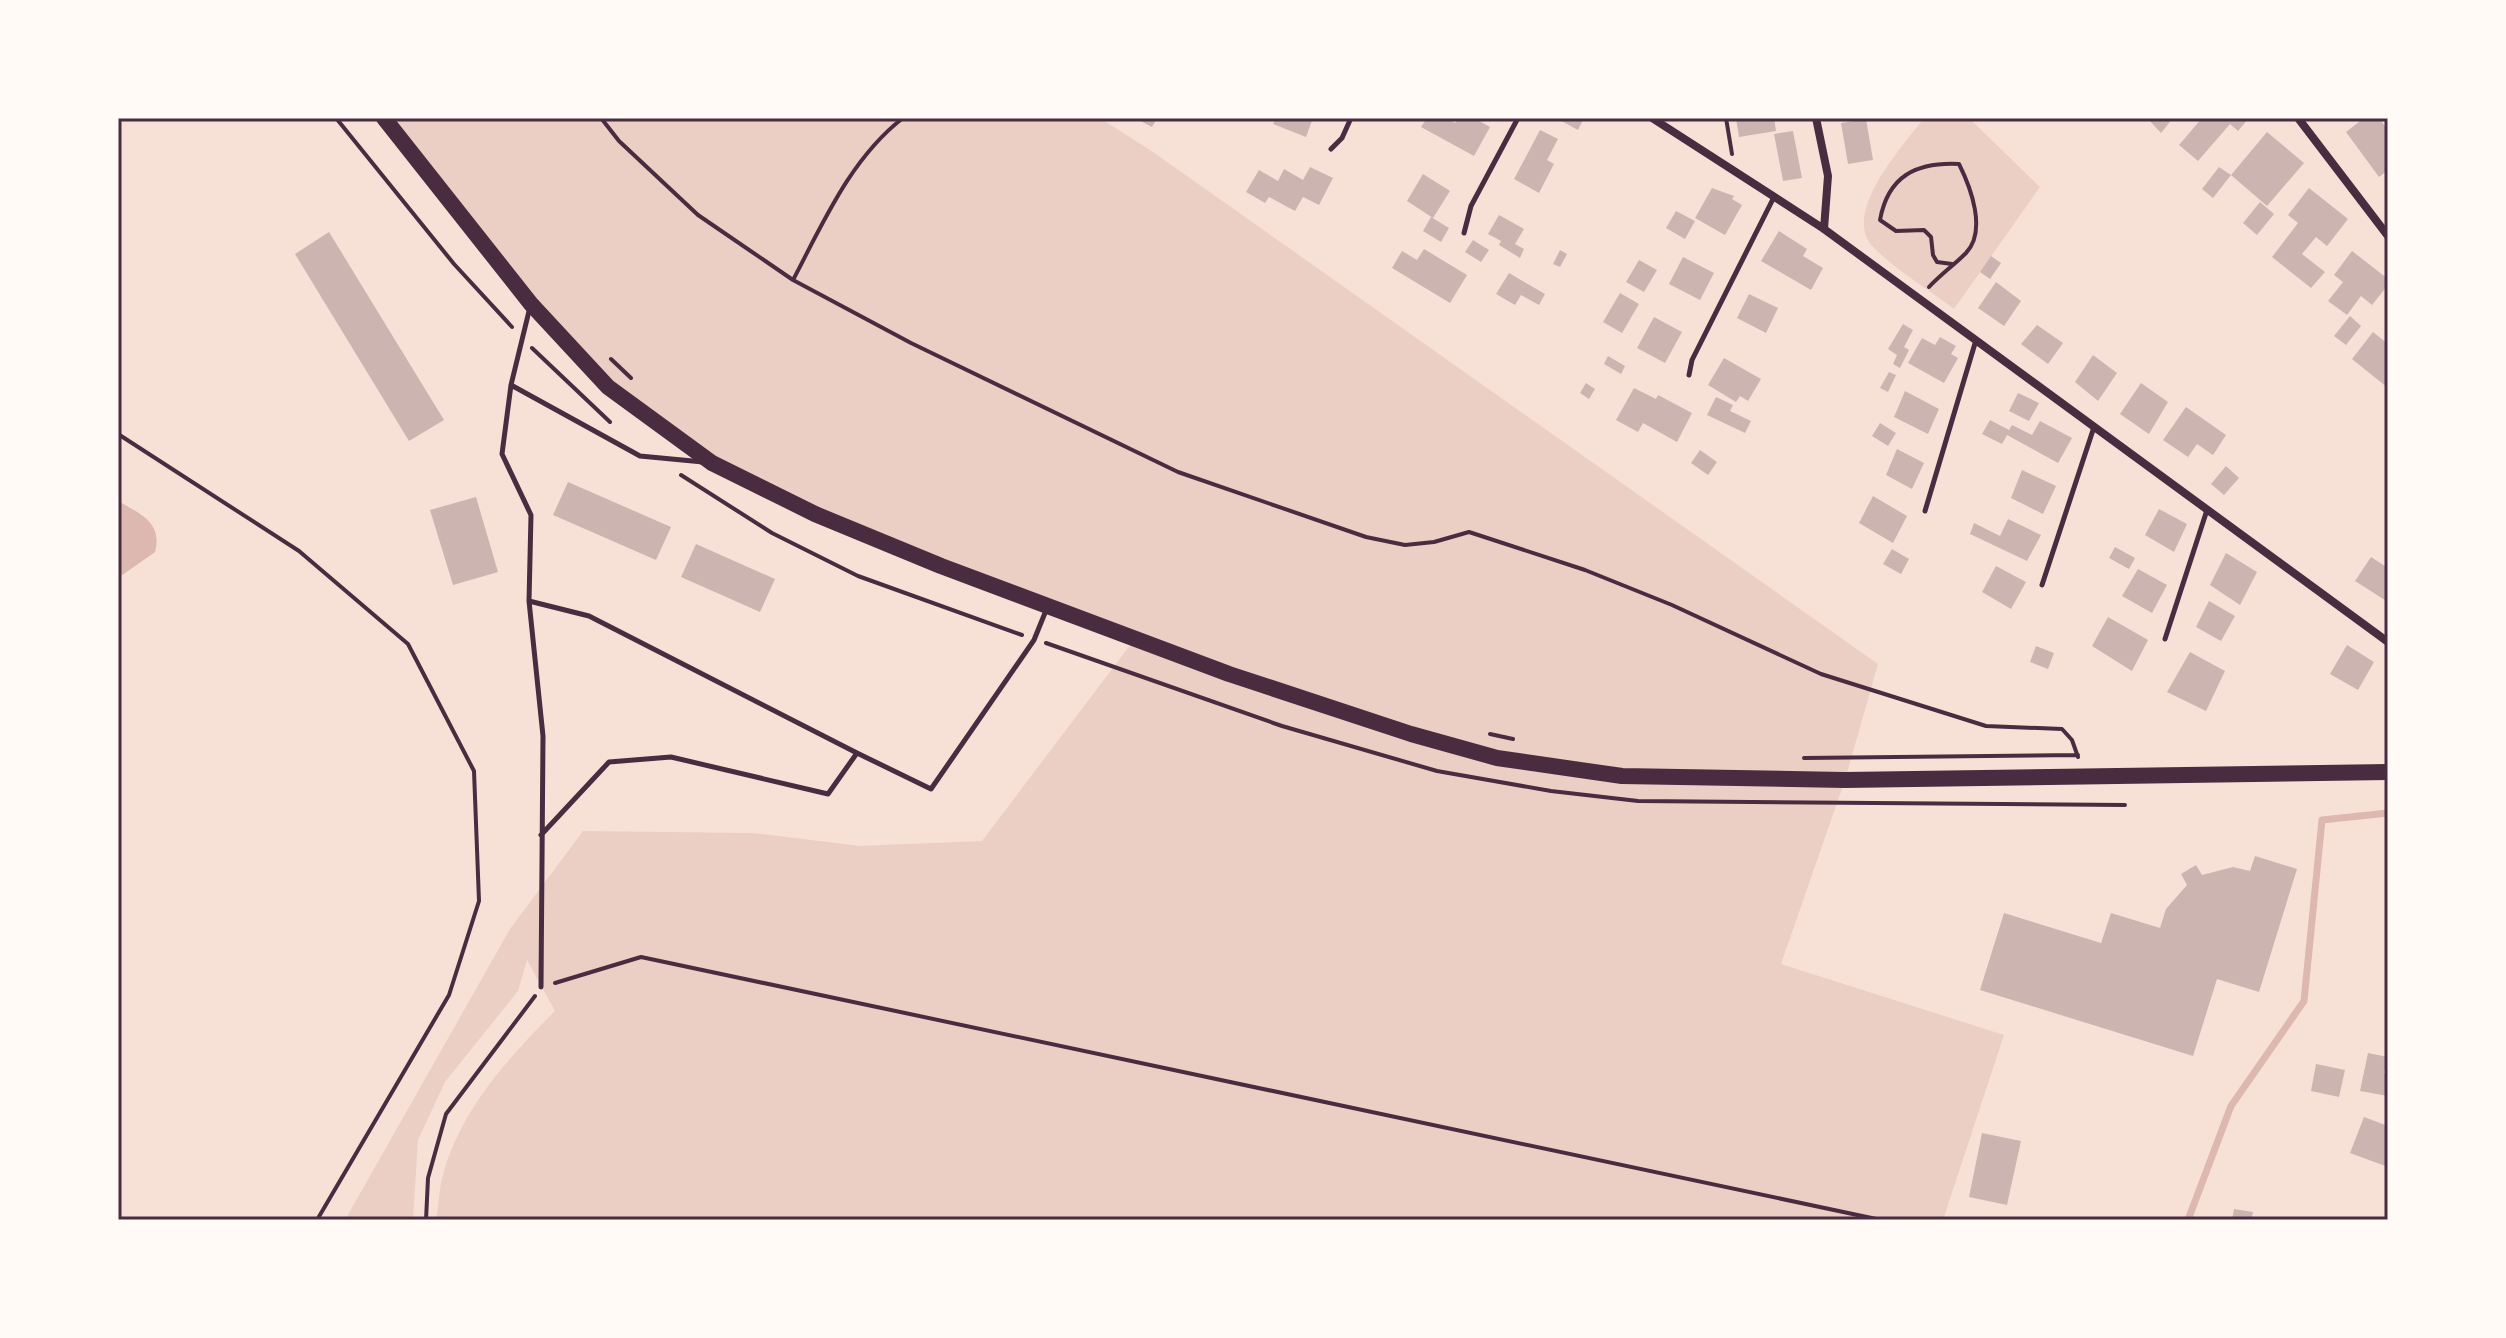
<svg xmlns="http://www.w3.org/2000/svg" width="2506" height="1338" viewBox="0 0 2506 1338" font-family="Lato,sans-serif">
  <rect width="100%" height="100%" fill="#f7e1d7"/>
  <!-- green -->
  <path fill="#ebcfc5" d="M384,118H1100L1153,152L1878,664L1845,780L1781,964L2004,1035L1943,1220H436C439,1204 439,1186 444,1171C463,1107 509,1057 555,1011L527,960L518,991L445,1082L418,1140L413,1220H345L510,929L583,831L753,833L860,846L982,841L1134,640L712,463L608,387Z
    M1924,118H1969L2040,187L1954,309C1928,289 1897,271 1874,248C1839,214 1904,145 1924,118Z"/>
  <!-- water -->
  <path fill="#dcb8b0" d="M118,501C140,514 163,522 155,552L118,578Z"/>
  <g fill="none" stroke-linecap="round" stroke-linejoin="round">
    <!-- stream -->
    <path stroke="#dcb8b0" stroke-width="7" d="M2188,1220L2231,1106L2304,1001L2322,820L2388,813"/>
  </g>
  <!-- building -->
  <path fill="#ccb4b1" d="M1135,118H1157L1152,127Z
    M1276,118H1313L1306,137L1273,124Z
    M1427,118L1440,121L1447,118L1455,123L1458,118H1474L1490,127L1474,156L1421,127Z
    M1556,118H1584L1578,130Z
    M1736,118H1774L1776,131L1739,137Z
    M2147,118H2173L2161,133Z
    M2202,118H2249L2238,131L2230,124L2198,161L2179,145Z
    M2364,118H2379L2388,130V170L2379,177L2346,132Z
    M1866,119L1873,160L1848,164L1841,123Z
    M1540,130L1558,139L1547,160L1554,164L1539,193L1514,179Z
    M1793,131L1802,178L1783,181L1774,134Z
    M2267,132L2304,163L2267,206L2231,175Z
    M1310,167L1333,178L1319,205L1303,197L1295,211L1269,197L1265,203L1246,192L1259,170L1278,181L1284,169L1303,180Z
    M2219,167L2231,175L2213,198L2202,189Z
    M1423,174L1450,191L1433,218L1407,201Z
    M1712,188L1734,196L1732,199L1742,205L1725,235L1695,218Z
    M2309,188L2348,219L2327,246L2316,237L2302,254L2325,272L2311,288L2272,257L2298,223L2288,215Z
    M2260,202L2274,214L2257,235L2243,223Z
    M1676,211L1695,221L1685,239L1666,228Z
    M1499,215L1524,229L1515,244L1524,249L1520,258L1499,245L1501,241L1488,234Z
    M1431,217L1449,228L1441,242L1423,231Z
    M1779,231L1807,249L1803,256L1823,268L1811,290L1761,261Z
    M329,232L444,420L409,441L295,254Z
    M1473,240L1489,250L1481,262L1465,252Z
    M1424,249L1467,275L1450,303L1392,268L1402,251L1417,260Z
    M1560,250L1567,254L1560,267L1553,264Z
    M2352,251L2388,279V285L2372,305L2361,296L2347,315L2328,301L2343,282L2334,275Z
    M1991,256L2001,263L1990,279L1980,272Z
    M1683,257L1714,273L1700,300L1669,284Z
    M1639,260L1657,270L1644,292L1626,282Z
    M1509,273L1545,294L1539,305L1521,295L1515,305L1496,294Z
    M1996,282L2021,301L2004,326L1978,308Z
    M1620,293L1639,304L1622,333L1603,322Z
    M1749,294L1778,308L1766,333L1737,318Z
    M2350,316L2361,326L2346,345L2334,336Z
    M1654,317L1682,332L1665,363L1637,348Z
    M1903,324L1913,330L1904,347L1909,350L1900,368L1893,364L1897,355L1888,349Z
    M2037,325L2063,343L2048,364L2021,344Z
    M2373,332L2388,344V388L2352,359Z
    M1940,337L1956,346L1951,354L1958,358L1944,383L1908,363L1922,338L1935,345Z
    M2093,355L2117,373L2098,401L2075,382Z
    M1608,356L1625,366L1621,374L1604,364Z
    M1724,358L1761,379L1748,401L1740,396L1736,402L1708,385Z
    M1889,372L1896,375L1888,392L1880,388Z
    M1586,383L1595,389L1589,399L1580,393Z
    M2141,383L2168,402L2149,434L2120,414Z
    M1634,388L1656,399L1658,395L1692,413L1677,442L1643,423L1638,432L1616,420Z
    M1905,391L1939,409L1928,434L1894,417Z
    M2018,393L2039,403L2029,421L2009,411Z
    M1716,397L1733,405L1730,411L1751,421L1745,433L1707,415Z
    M2186,407L2226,435L2213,455L2197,444L2188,457L2163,440Z
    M1990,420L2009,430L2012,425L2032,435L2040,421L2072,438L2058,463L2007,435L2002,444L1982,434Z
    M1880,423L1896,433L1888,446L1872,436Z
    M1897,449L1924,463L1912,489L1886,475Z
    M1700,450L1717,462L1708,475L1691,463Z
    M2226,466L2239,478L2224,495L2211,484Z
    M2022,470L2056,486L2043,514L2011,498Z
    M568,482L671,527L656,560L553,515Z
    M1873,496L1907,516L1893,543L1859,523Z
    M476,497L498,572L453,585L430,510Z
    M2159,509L2187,524L2174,552L2145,535Z
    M2008,519L2041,535L2027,561L1970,534L1974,523L2000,536Z
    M696,544L775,579L760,612L681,577Z
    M2115,547L2135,558L2129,569L2109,558Z
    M1892,549L1909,559L1901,574L1883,564Z
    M2226,553L2257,572L2240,605L2210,585Z
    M2371,557L2388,568V602L2355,581Z
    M1996,566L2026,582L2011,609L1982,592Z
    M2138,569L2167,585L2152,613L2122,596Z
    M2209,601L2235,616L2221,641L2196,627Z
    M2108,617L2148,640L2132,671L2092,646Z
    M2347,645L2374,662L2358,690L2330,674Z
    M2036,646L2054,653L2048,669L2030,662Z
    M2190,652L2225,671L2206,711L2167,692Z
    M2255,856L2297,869L2259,992L2217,979L2193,1056L1980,990L2004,913L2101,943L2111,913L2160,928L2166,909L2187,885L2181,874L2196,865L2202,875L2233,867L2250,871Z
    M2368,1053L2388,1057L2384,1073L2388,1074V1096L2360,1091Z
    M2316,1064L2345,1070L2339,1097L2311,1091Z
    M2364,1117L2388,1126V1167L2350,1153Z
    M1982,1133L2021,1141L2007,1205L1969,1197Z
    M2234,1209L2253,1212L2251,1220H2232Z"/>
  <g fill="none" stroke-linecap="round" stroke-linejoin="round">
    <!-- path -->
    <path stroke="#4a2c40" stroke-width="4" d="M336,118L454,264L512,327
      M601,118L619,141L698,215L793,280L911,343L1178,472L1366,537L1405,545L1434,542L1469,532L1585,570L1672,605L1821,674L1986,726L2062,729L2072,740L2078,757
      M1726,118L1732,154
      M793,280C823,223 851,158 903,118
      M1929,287C1940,275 1954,265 1966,253C1987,231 1971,188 1959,164C1916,162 1888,176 1880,220L1896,231L1924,230L1931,237L1933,255L1937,262L1952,264
      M532,348L610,422
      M611,359L631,378
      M118,434L299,551L408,644L474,771L479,901L449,995L317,1220
      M681,475L772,533L858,576L1022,635
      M1046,643L1282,726L1437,771L1551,791L1638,801L2125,805
      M1490,734L1513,739
      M1804,758L2078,755
      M555,983L641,957L1881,1220
      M426,1220L428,1178L446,1114L535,996"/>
    <!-- service -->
    <path stroke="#4a2c40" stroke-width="5" d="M1331,149L1342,138L1351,118
      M1464,233L1471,206L1518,118
      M530,307L511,385L502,454L531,515L529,601L543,736L541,987
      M1689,375L1692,360L1774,197
      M511,385L640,456L703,462
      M1925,511L1976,340
      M2042,585L2094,427
      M529,601L589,616L857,753
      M2165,639L2207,510
      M541,835L609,762L671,757L828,794L857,753L931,789L1034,640L1047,608"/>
    <!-- minor -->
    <path stroke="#4a2c40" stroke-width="8" d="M1652,118L1824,229L2388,642
      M1816,118L1828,176L1824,229
      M2298,118L2388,236"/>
    <!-- secondary -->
    <path stroke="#4a2c40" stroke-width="16" d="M384,118L531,304L608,387L712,463L815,514L941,566L1229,674L1411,734L1497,758L1622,776L1845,780L2388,772"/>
  </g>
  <!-- border -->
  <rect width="2506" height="1338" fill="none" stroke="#fffaf5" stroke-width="240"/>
  <rect x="120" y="120" width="2266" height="1098" fill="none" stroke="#4a2c40" stroke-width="3"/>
</svg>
